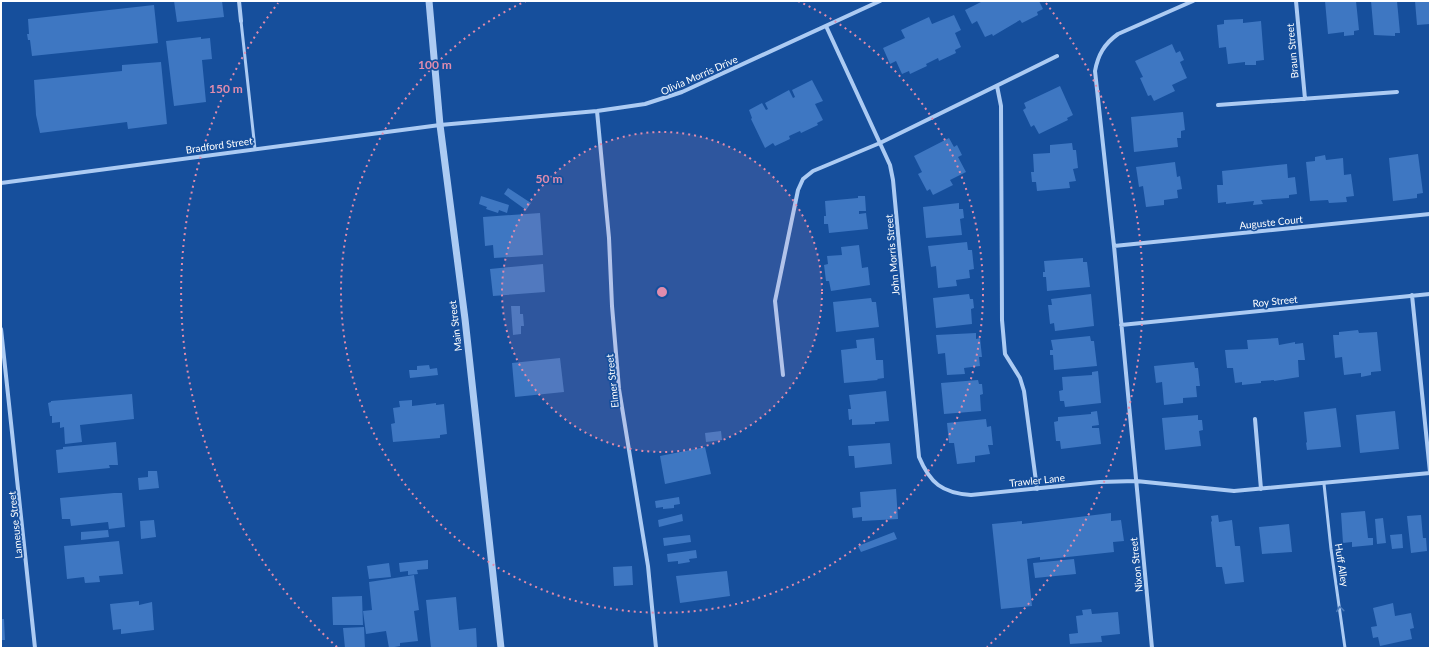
<svg xmlns="http://www.w3.org/2000/svg" width="1431" height="649" viewBox="0 0 1431 649" font-family="Lato,sans-serif">
  <rect width="100%" height="100%" fill="#164f9c"/>
  <!-- building -->
  <path fill="#3e77c2" d="M174,1H222L224,17L177,22Z
    M983,1H1039L1043,9L1037,12L1038,15L1022,23L1020,20L993,36L992,34L985,37L977,21L972,24L965,10Z
    M1325,1H1356L1359,30L1354,31V35L1344,36V32L1328,34Z
    M1371,1H1397L1400,33H1395V36L1374,35Z
    M1415,1H1430V24L1417,25Z
    M154,5L158,43L32,56L30,40H28L27,34H29L28,19Z
    M954,15L961,30L955,33L961,47L955,50L956,53L939,61L938,58L926,64L927,66L910,74L909,71L902,74L896,61L890,64L883,48L905,38L901,30L929,17L932,24Z
    M1243,19V23L1261,21L1264,60L1256,61V65H1245V62L1228,64L1226,47L1219,48L1217,25L1224,24V20Z
    M201,37V39L210,38L212,59L202,60L206,102L174,106L166,41Z
    M1172,44L1176,53L1180,51L1184,60L1180,62L1187,78L1172,85L1175,91L1154,101L1151,95L1148,96L1140,78L1143,77L1135,61Z
    M161,62L167,124L128,129L127,122L40,133L36,115L34,80L122,71V65Z
    M812,80L823,101L815,104L823,120L817,123L818,125L801,133L800,131L789,136L790,139L775,146L773,143L765,148L751,119L752,118L749,110L762,103L766,110L768,109L765,103L789,90L793,98L795,97L792,90Z
    M1060,86L1073,115L1067,118L1068,120L1039,134L1034,125L1031,127L1023,110L1026,108L1024,103Z
    M1183,112L1185,130L1181,131V138H1177L1178,147L1134,152L1131,117Z
    M949,138L954,147L957,145L962,155L958,157L966,172L950,180L953,185L933,195L930,189L927,191L918,174L922,172L914,156Z
    M1072,143L1073,150H1076L1078,168L1073,169L1076,181L1069,182L1070,188L1037,191L1036,182H1032L1031,172H1034L1033,154L1050,153V145Z
    M1418,154L1423,193L1417,194V198L1393,201L1389,158Z
    M1325,155L1326,160L1343,158L1344,175L1351,174L1354,196L1346,197L1347,202L1329,203L1328,200L1310,201L1306,162L1315,161V157Z
    M1175,162L1177,177L1180,176L1182,189L1177,190L1178,198L1164,200V205L1146,207L1143,186L1139,187L1136,167Z
    M1287,164L1288,178L1295,177L1297,194L1289,195V198L1261,200L1263,204L1253,205L1254,201L1226,204V202L1218,203L1217,185H1223L1222,171Z
    M508,188L531,203L526,210L504,194Z
    M481,196L509,205L507,213L499,210L498,213L486,209L487,207L479,204Z
    M858,196H865L866,211H859V214L866,213L868,229L829,233L828,224H824V216H826L825,201L858,198Z
    M959,203V209H963L964,218L960,219L962,235L926,238L923,207Z
    M540,213L543,255L494,258L493,245L485,246L483,217Z
    M967,242L968,250H972L974,269L969,270L970,278L956,280L957,286L938,288L936,266L931,267L928,246Z
    M859,245L862,268L868,267L870,285L831,291L829,281H826L824,265L828,264L827,256L842,255L841,247Z
    M1083,258V262H1087L1090,287L1047,291L1046,277H1043V272H1045L1044,261Z
    M543,264L545,292L493,296L490,269Z
    M969,294L970,299H973L974,308L971,309L972,324L936,328L933,298Z
    M1091,294L1094,326L1055,331L1054,323L1050,324L1048,305H1052L1051,299Z
    M871,298L872,302H876L879,327L836,332L833,302Z
    M511,306H520V314H523L524,326H521V334L513,335Z
    M1358,330L1359,333L1377,332L1381,371L1371,372V375L1361,377V373L1344,375L1342,357L1335,358L1333,335H1339V332Z
    M976,333V339L980,338L982,357H979L980,366L964,368L965,374L947,375L945,353L938,354L936,335Z
    M1090,336L1091,341H1094L1097,366L1054,370L1053,355H1050V350H1053L1051,340Z
    M874,338L876,360H883L884,378L877,379L878,380L844,383L841,350L857,348L856,340Z
    M1278,338L1279,345L1295,342V344L1303,343L1305,360H1298L1299,377L1274,381V380L1261,381V383L1242,385V382L1235,383L1233,368H1227L1225,350L1248,349L1247,340Z
    M560,358L564,392L515,397L512,363Z
    M1194,362L1195,368H1198L1200,386H1196L1197,397L1183,398V403L1164,405L1162,382L1156,383L1154,366Z
    M429,365L430,369L437,368L438,375L410,378L409,370H417V366Z
    M1098,371L1101,403L1065,407L1064,401H1060L1059,391L1063,390L1062,377L1092,375V372Z
    M978,380L979,384H982L983,394L980,395L981,411L944,414L941,383Z
    M886,391L889,421L875,422V424L852,425V419L849,420L848,409H851L849,395Z
    M132,394L134,419L80,425L82,442L65,444L64,427L60,428V422L52,423V416H50L48,403L51,402V401Z
    M412,400V406L436,403V405L444,404L447,434L440,435V438L393,442L391,424L395,423L393,408L400,407L399,401Z
    M1336,408L1341,447L1307,450L1306,443L1307,442L1304,412Z
    M1097,411L1099,425L1092,426V428H1099L1101,444L1061,449L1060,441H1056L1054,422L1058,421V417L1091,414V412Z
    M1395,411L1399,449L1360,453L1356,415Z
    M1198,415V420H1202L1203,430L1199,431L1201,446L1165,450L1162,418Z
    M986,419L987,427L991,426L993,445H988L990,454L975,456V462L957,464L954,443H949L947,423Z
    M721,431L722,440L706,442L705,433Z
    M116,442L118,465H109L110,468L58,473L56,450L63,449V447Z
    M890,443L892,464L855,468L854,456H849L848,446Z
    M705,447L711,474L665,484L660,456Z
    M148,471H157L159,488L139,490L138,478L148,477Z
    M896,489L898,519L862,521V517L853,518L852,508L861,507L860,492Z
    M114,493H122L125,527L109,529L108,522L71,526L70,519H62L60,498Z
    M679,497L680,504L674,505V508L663,509V507L656,508L655,501Z
    M1365,511L1368,538H1373V545L1352,547V542L1343,543L1341,513Z
    M1111,513V521L1121,520L1124,541L1113,542L1114,552L1040,560V557L1027,559L1032,606L1001,609L992,524L1022,521V524Z
    M682,514L683,521L659,527L658,520Z
    M1218,515L1219,522L1232,520L1235,546H1240L1244,582L1225,584L1222,567H1216L1211,522L1212,521L1211,516Z
    M1421,515L1423,538H1426L1427,551L1411,553L1407,516Z
    M1383,518L1386,543L1377,544L1375,519Z
    M154,520L156,537L141,539L140,521Z
    M1289,524L1292,552L1262,554L1259,527Z
    M108,530L109,537L81,540V532Z
    M894,532L897,539L861,552L858,546Z
    M1402,534L1403,548L1392,549L1390,535Z
    M690,535L691,542L664,546L663,538Z
    M119,541L123,574L99,576L100,582L85,583L84,577L67,579L64,546Z
    M696,550L697,558L689,559L690,562L678,564V561L668,562L667,554Z
    M1074,559L1076,574L1035,578L1033,563Z
    M428,560V569L417,570L418,574L408,575V571L400,572L399,563Z
    M389,563L391,577L369,579L367,566Z
    M632,566L633,585L614,586L613,567Z
    M727,571L730,596L680,603L676,576Z
    M414,575L419,610L414,611L418,641L400,643V646L389,648L386,631L366,634L363,611L372,610L369,582Z
    M362,596L363,625H333L332,597Z
    M456,597L459,630L476,628L477,648H431L426,600Z
    M139,601V605L152,602L154,630L121,634V629L113,630L110,604Z
    M1393,603L1395,616L1411,613L1414,628L1410,629L1412,639L1380,646L1378,637L1373,638L1371,627L1377,626L1373,608Z
    M1091,609L1092,614L1118,612L1120,634L1101,636L1102,642L1070,644L1069,634L1078,633L1076,616L1083,615L1082,610Z
    M1,619H4L5,640H1Z
    M364,627L365,648H345L343,628Z"/>
  <g fill="none" stroke-linecap="round" stroke-linejoin="round">
    <!-- service -->
    <path stroke="#accbf3" stroke-width="3" d="M241,21L255,149
      M1324,484L1331,549L1345,648"/>
    <!-- minor -->
    <path stroke="#accbf3" stroke-width="4" d="M239,1L241,21
      M1296,1L1305,99
      M826,26L890,165L893,180L919,457C930,483 942,493 971,495L1100,482L1136,481L1234,491L1430,473
      M997,86L1001,106L1002,320L1005,354L1020,378L1024,391L1037,489
      M1218,105L1397,92
      M597,111L609,238L612,306L619,389L648,566L656,648
      M1,183L440,125L597,111L645,104L682,92L880,1
      M1114,246L1430,214
      M1412,295L1430,472
      M1121,325L1430,294
      M1,329L35,648
      M783,375L775,301L798,190L803,179L813,171L880,143L1057,56
      M1255,419L1261,489
      M1152,648L1114,246L1095,71C1098,55 1104,44 1118,34L1193,1"/>
    <!-- tertiary -->
    <path stroke="#accbf3" stroke-width="7" d="M429,1L440,125L465,319L501,648"/>
  </g>
  <!-- one-way arrows -->
  <defs><path id="oneway-chevron" d="M-2-3.5L2.5 0L-2 3.5" fill="none" stroke-width="1.6" stroke-linecap="round" stroke-linejoin="round"/></defs>
  <use stroke="#4a7aba" href="#oneway-chevron" transform="translate(1340 609) rotate(-97)"/>
  <!-- distance rings -->
  <circle cx="662" cy="292" r="160" fill="#e08cad" fill-opacity=".12"/>
  <g fill="none" stroke="#e08cad" stroke-width="2" stroke-dasharray="2 4">
    <circle cx="662" cy="292" r="160"/>
    <path d="M798 1A321 321 0 1 1 526 1"/>
    <path d="M337 647A481 481 0 0 1 278 3M1046 3A481 481 0 0 1 987 647"/>
  </g>
  <g text-anchor="middle" stroke-width="3.5" stroke-linejoin="round" paint-order="stroke">
    <!-- street labels -->
    <g font-size="10" fill="#fff" stroke="#164f9c">
      <text transform="translate(1292 51) rotate(-95)" y="4">Braun Street</text>
      <text transform="translate(699 75) rotate(-24)" y="4">Olivia Morris Drive</text>
      <text transform="translate(219 145) rotate(-8)" y="4">Bradford Street</text>
      <text transform="translate(1271 222) rotate(-6)" y="4">Auguste Court</text>
      <text transform="translate(892 255) rotate(-95)" y="4">John Morris Street</text>
      <text transform="translate(1275 301) rotate(-6)" y="4">Roy Street</text>
      <text transform="translate(455 326) rotate(-97)" y="4">Main Street</text>
      <text transform="translate(612 381) rotate(-96)" y="4">Elmer Street</text>
      <text transform="translate(1037 480) rotate(-6)" y="4">Trawler Lane</text>
      <text transform="translate(15 525) rotate(-96)" y="4">Lameuse Street</text>
      <text transform="translate(1136 565) rotate(-96)" y="4">Nixon Street</text>
      <text transform="translate(1342 565) rotate(81)" y="4">Huff Alley</text>
    </g>
  </g>
  <circle cx="662" cy="292" r="6" fill="#e08cad" stroke="#164f9c" stroke-width="2"/>
  <g font-size="12" text-anchor="middle" font-weight="bold" fill="#e08cad" stroke="#164f9c" stroke-width="3.5" stroke-linejoin="round" paint-order="stroke">
    <text x="435" y="69">100 m</text>
    <text x="226" y="93">150 m</text>
    <text x="549" y="183">50 m</text>
  </g>
  <!-- border -->
  <rect width="1431" height="649" fill="none" stroke="#ffffff" stroke-width="4"/>
</svg>
